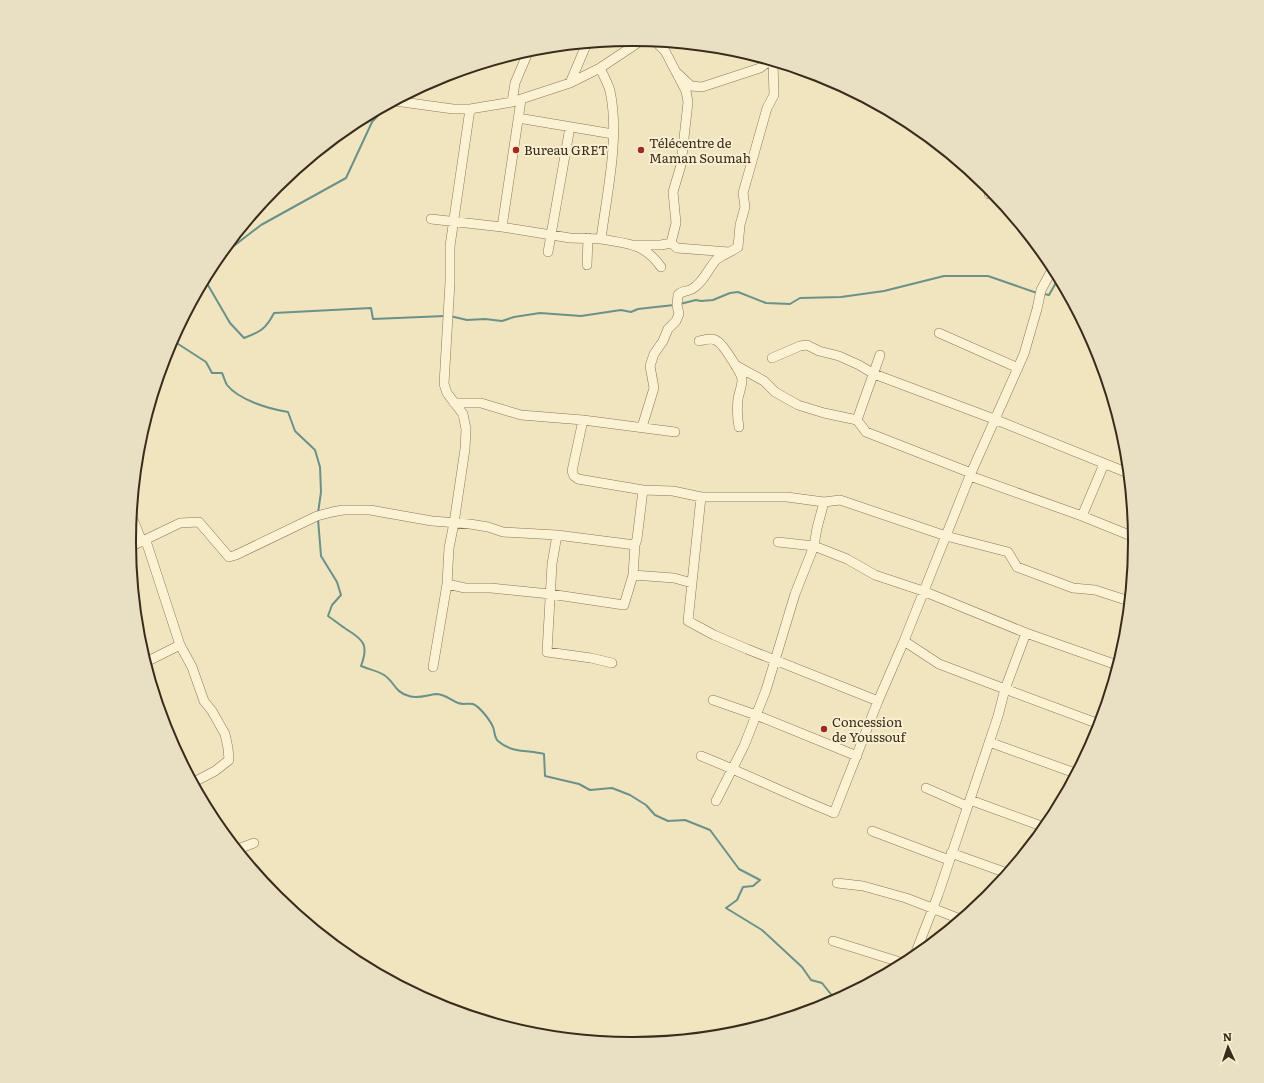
<svg xmlns="http://www.w3.org/2000/svg" width="1264" height="1083" viewBox="0 0 1264 1083" font-family="Literata,serif">
  <rect width="100%" height="100%" fill="#f1e5c0"/>
  <g fill="none" stroke-linecap="round" stroke-linejoin="round">
    <!-- stream -->
    <path stroke="#6a918a" stroke-width="2" d="M221,254L226,252L261,225L346,178L372,122L381,112V108
      M205,280L230,323L244,338C260,332 266,329 274,313L371,308L373,319L445,316
      M1044,294L1049,295L1057,281L1059,279
      M680,304L696,300L701,301L713,300L730,293L738,292L766,303L790,304L800,298L841,297L884,291L944,276H988L1037,293
      M450,316L467,320L485,319L502,321L514,317L540,313L581,316L621,310L631,312L638,309L674,305
      M172,340L206,362L212,373H222C224,377 225,382 227,385C239,400 269,409 288,412L295,431L315,450L320,467L321,492L318,513
      M318,519L321,556L337,582L341,595L332,605L328,616C334,620 340,625 346,629C364,640 369,645 361,666C368,669 378,671 384,675C395,682 394,692 409,696C418,699 427,695 436,694C445,694 450,700 458,703C463,705 468,703 473,704C480,707 490,720 493,727C495,732 494,737 498,741C511,753 528,750 544,754L545,776L579,784L590,790L612,788L630,795L646,805L655,815L668,821L685,820L710,830L739,869L760,880L753,886L743,887L737,900L726,908L762,930L802,967L811,980L822,983L834,998L840,997"/>
    <defs>
      <path id="minor" d="M655,41L665,51L676,72L691,86L702,87L760,68L769,61
        M570,83L587,43
        M395,101L453,109H470L512,102L570,83L600,68L642,40
        M512,102L515,83L529,50
        M518,118L613,134
        M989,194L991,191
        M431,219L502,227L570,238L601,239C607,192 620,137 610,91C608,83 603,75 600,68
        M502,227L521,100
        M601,239C628,244 644,243 661,267
        M671,243L677,248L729,252
        M634,245H661L671,243L676,223L673,192L681,165L688,102L686,91L676,72
        M548,252L570,127
        M587,265L588,238
        M939,333L1018,368
        M699,341C705,340 712,337 717,341C723,344 742,374 742,380C742,386 739,393 738,399C737,408 737,417 739,427
        M880,355L857,420L866,432L971,473
        M772,358L800,346L807,345L819,351L839,356L859,365L874,374L994,419L1128,473
        M735,365L764,381L775,392L798,405L824,413L857,420
        M454,403H481L521,415L583,420L675,432
        M583,420L572,471L574,476L578,479L643,490
        M642,427L654,388L650,366L654,354L663,341L668,329L676,321L679,314L677,305L678,295C682,290 687,292 692,289C703,283 708,269 716,260C722,255 731,252 738,247L740,225L745,207L743,193L767,108L774,95L773,62
        M970,476L1082,516L1104,464
        M701,497L688,621L714,635L747,649L878,701L904,641
        M824,502L840,500L946,536L1008,552L1017,567L1073,588L1095,590L1129,601
        M1082,516L1134,537
        M132,517L142,542
        M557,535L552,564L547,652L591,658L612,663
        M146,541L180,645L192,667L204,701L212,711L225,734L228,748L229,760L215,771L194,782
        M778,542L814,546L847,559L875,575L923,591L1026,633L1117,665
        M130,547L180,523L199,522L229,557L236,555L317,516L332,512L343,510H370L432,521L470,524L488,527L503,532L557,535L635,545
        M633,575L674,578L692,583
        M447,584L465,588H491L550,594L624,605L633,575L635,545L637,539L643,490L673,491L701,497H787L824,502L817,528L814,546L795,594L766,690L744,746L716,801
        M1026,633L1005,689L1099,724
        M146,662L180,645
        M433,667L447,584L449,548L454,523L465,449L466,429L463,414L447,393L444,384L450,282V246L470,109
        M713,700L756,715L857,756
        M989,742L1075,773
        M701,756C746,774 789,795 834,813L878,701
        M926,788L967,806
        M970,800L1044,827
        M872,831L949,860
        M238,849L254,843
        M951,853L1007,873
        M837,883L863,886L906,898L960,919
        M833,941L903,963
        M914,957L938,895L998,716L1005,689L939,664L904,641L971,473L1024,354L1037,309L1041,290L1053,268"/>
    </defs>
    <!-- minor casing -->
    <use href="#minor" stroke="#8b7657" stroke-width="10"/>
    <!-- minor -->
    <use href="#minor" stroke="#fbf2d4" stroke-width="9"/>
  </g>
  <!-- markers -->
  <g fill="#9e2a23" stroke="#f8efd0" stroke-width="1.5">
    <circle cx="516" cy="150" r="4"/>
    <circle cx="641" cy="150" r="4"/>
    <circle cx="824" cy="729" r="4"/>
  </g>
  <g text-anchor="middle" stroke-width="4" stroke-linejoin="round" paint-order="stroke">
    <!-- poi labels -->
    <g font-size="13" fill="#392c1c" stroke="#f8efd0" text-anchor="start">
      <text x="649" y="148">Télécentre de<tspan x="649" dy="15">Maman Soumah</tspan></text>
      <text x="524" y="155">Bureau GRET</text>
      <text x="832" y="727">Concession<tspan x="832" dy="15">de Youssouf</tspan></text>
    </g>
  </g>
  <!-- crop -->
  <path d="M0 0H1264V1083H0ZM631 46H633A495 495 0 0 1 1128 541V542A495 495 0 0 1 633 1037H631A495 495 0 0 1 136 542V541A495 495 0 0 1 631 46Z" fill="#e9dfc2" fill-rule="evenodd"/>
  <path fill="none" stroke="#392c1c" stroke-width="2" d="M631 46H633A495 495 0 0 1 1128 541V542A495 495 0 0 1 633 1037H631A495 495 0 0 1 136 542V541A495 495 0 0 1 631 46Z"/>
  <!-- north arrow -->
  <g transform="translate(1228 1047) rotate(357)" stroke="#f8efd0" stroke-width="3" paint-order="stroke">
  <path d="M0-3L7 15L0 10L-7 15Z" fill="#392c1c"/>
  <text y="-6" font-size="11" font-weight="bold" text-anchor="middle" fill="#392c1c">N</text>
  </g>
</svg>
